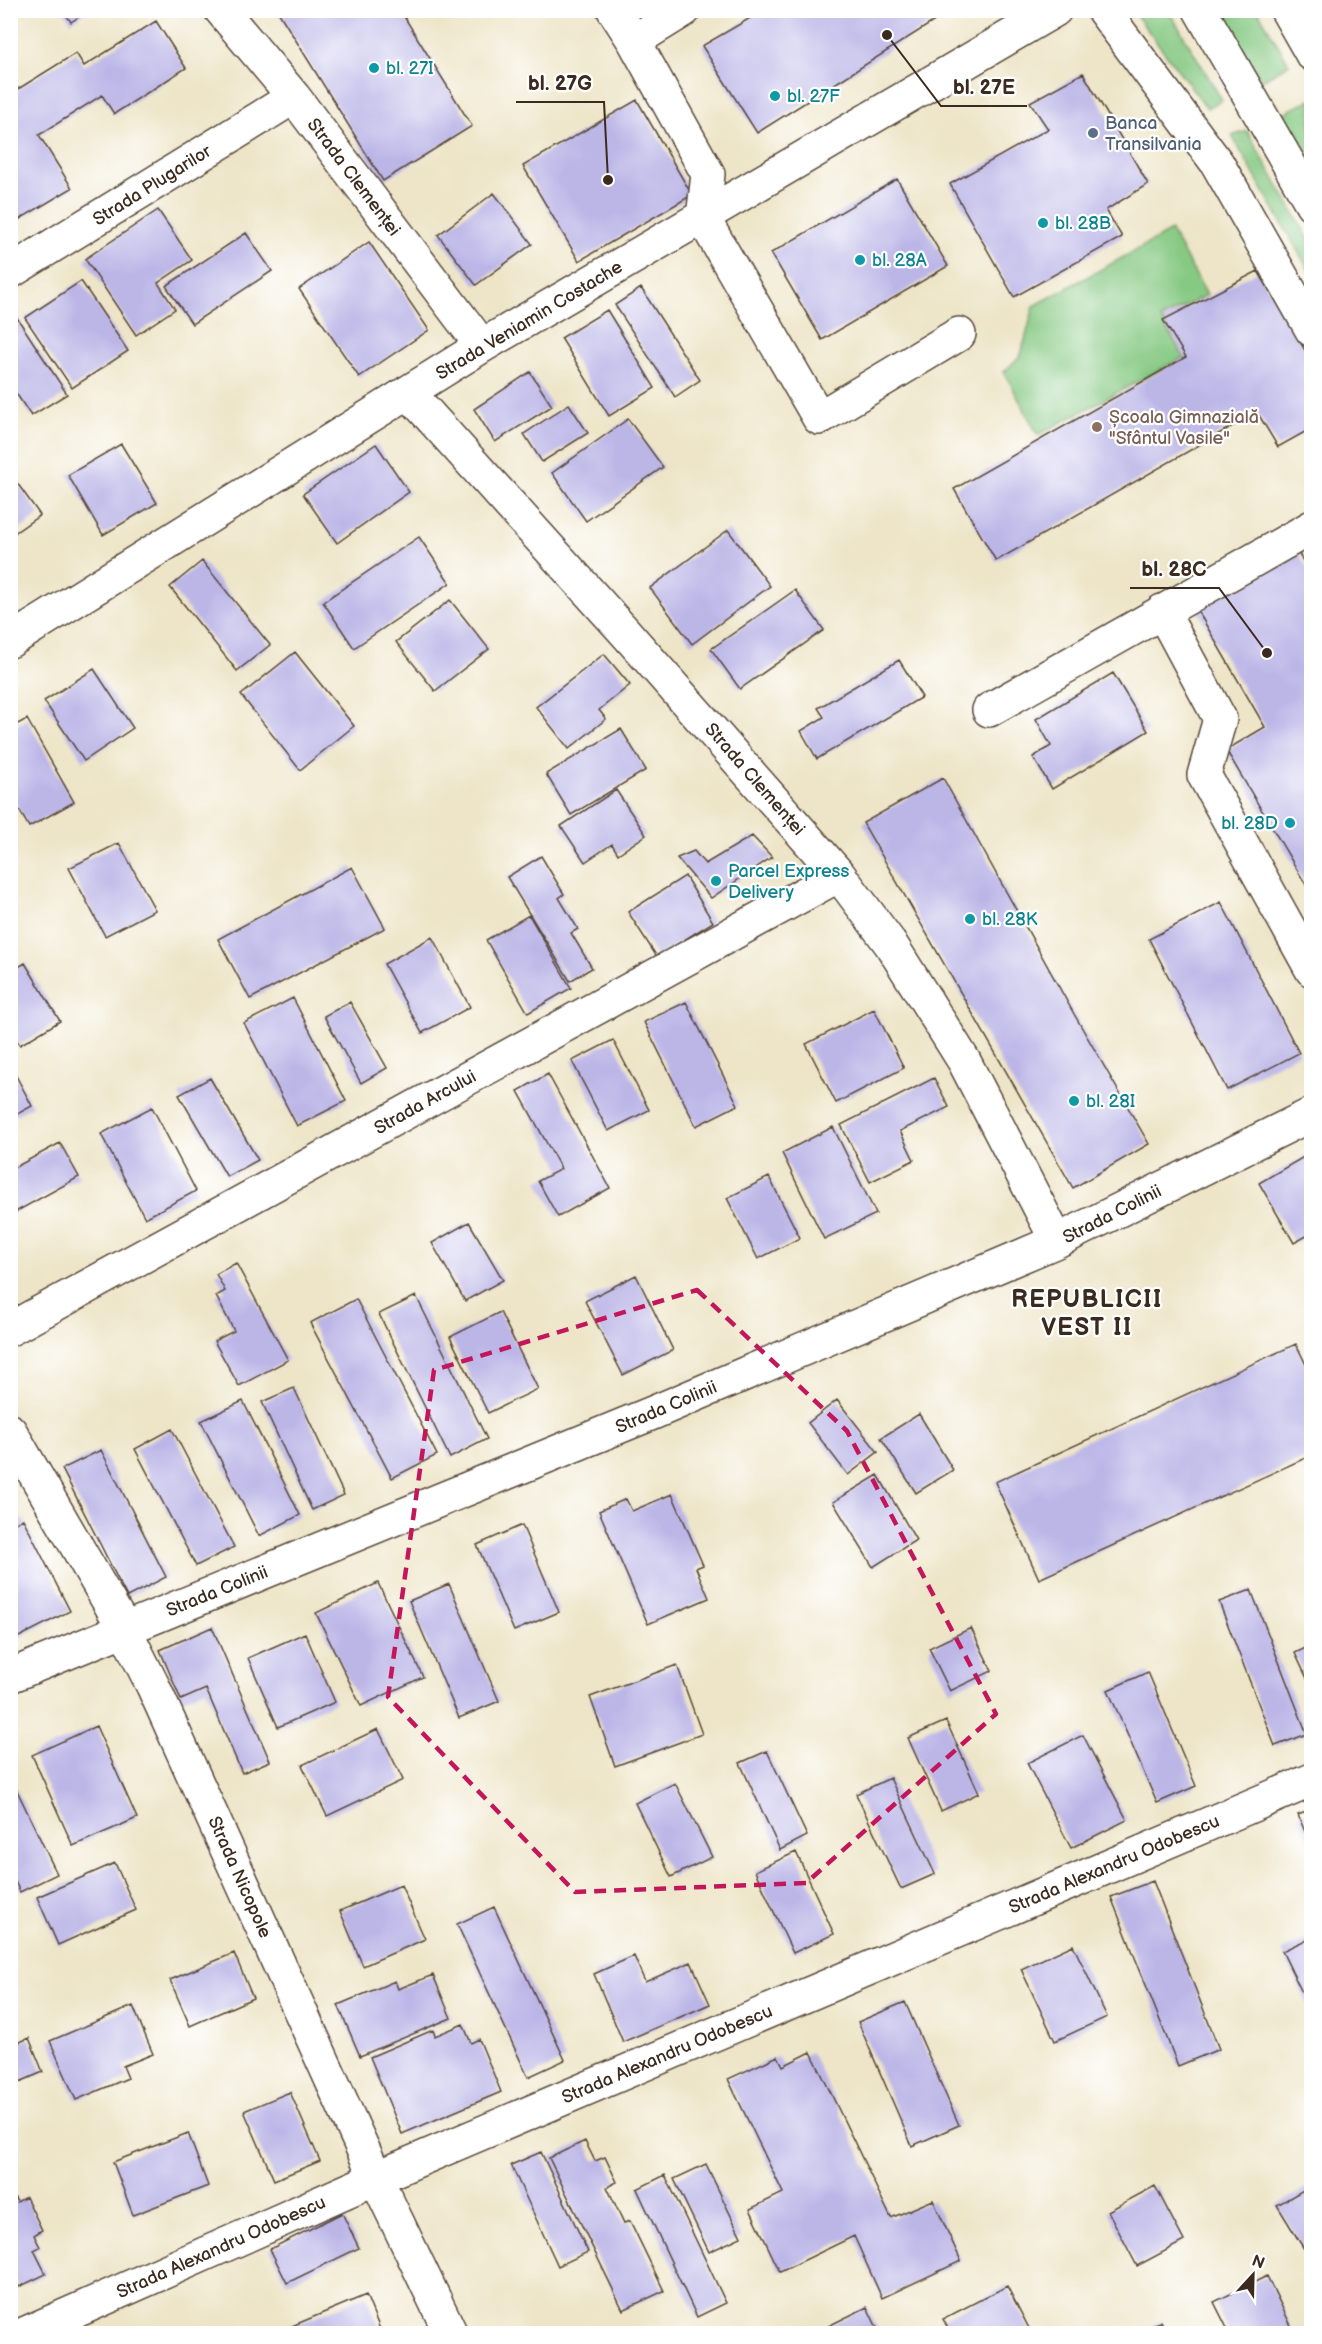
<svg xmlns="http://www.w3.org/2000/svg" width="1322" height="2344" viewBox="0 0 1322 2344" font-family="'Balsamiq Sans',sans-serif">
  <rect width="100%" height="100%" fill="#fff"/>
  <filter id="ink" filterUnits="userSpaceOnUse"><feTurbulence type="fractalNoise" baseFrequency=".0167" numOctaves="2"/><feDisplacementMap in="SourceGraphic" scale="12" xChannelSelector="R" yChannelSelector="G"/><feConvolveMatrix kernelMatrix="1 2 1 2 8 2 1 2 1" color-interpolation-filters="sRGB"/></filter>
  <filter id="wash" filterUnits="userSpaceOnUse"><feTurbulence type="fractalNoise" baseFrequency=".008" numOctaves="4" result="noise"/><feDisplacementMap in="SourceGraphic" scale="24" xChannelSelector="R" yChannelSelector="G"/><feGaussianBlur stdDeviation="1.35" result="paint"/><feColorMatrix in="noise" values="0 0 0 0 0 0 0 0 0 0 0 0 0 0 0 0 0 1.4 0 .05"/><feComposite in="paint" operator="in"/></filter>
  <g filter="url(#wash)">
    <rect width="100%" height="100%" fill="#eee5c8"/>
    <!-- green -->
    <path fill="#86c983" stroke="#607a50" stroke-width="1.5" d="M1133,11H1169L1222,100L1207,108Z
      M1220,11H1258L1289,64L1261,81Z
      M1311,99V170L1280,115Z
      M1247,131L1311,243V274L1232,136Z
      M1171,231L1207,295L1161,319L1184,357L1038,435L1004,372L1021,355L1034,306Z"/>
    <g id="blocks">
      <!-- building -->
      <path fill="#bcb6e7" d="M63,10H89L71,22Z
        M277,10H400L472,126L383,181Z
        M764,10H952L757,133L702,46Z
        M156,21L186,68L114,114L102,95L39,135L72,188L10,225V94L76,53L84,66Z
        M1083,73L1148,184L1106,210L1122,237L1014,297L950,184L1048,129L1030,102Z
        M637,100L692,195L579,261L523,166Z
        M897,179L948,266L822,340L771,253Z
        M494,193L532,244L476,285L438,235Z
        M158,210L192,260L158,283L175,309L136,335L85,259Z
        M246,233L272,271L192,324L166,286Z
        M369,242L429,330L359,377L299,289Z
        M1258,271L1312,362V428L1278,447L1257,412L996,561L954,489L1186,357L1163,320Z
        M81,281L128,351L72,388L25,318Z
        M641,288L700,380L675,397L615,305Z
        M10,307L67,394L31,416L10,384Z
        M607,310L655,388L609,416L561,338Z
        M530,372L552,406L495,442L474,409Z
        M569,404L588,433L542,462L524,434Z
        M628,419L663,467L586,521L552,473Z
        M121,444L157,503L103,535L68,475Z
        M376,444L409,492L337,543L303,494Z
        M10,473L40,515L10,536Z
        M728,530L770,586L692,644L650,588Z
        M419,537L450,583L354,648L323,602Z
        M1296,549L1312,576V700L1308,702L1312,708V895L1226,750L1265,727L1195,606Z
        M202,561L270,645L237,671L170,587Z
        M795,590L824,630L740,689L711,649Z
        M450,600L489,649L435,691L396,642Z
        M295,652L354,726L300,770L241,695Z
        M604,654L630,685L599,710L606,719L569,749L536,707Z
        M899,660L922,697L817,759L801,731L824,717L818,708Z
        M94,669L133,728L84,761L44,701Z
        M1113,673L1148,731L1052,789L1033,757L1051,746L1036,719Z
        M27,719L74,802L29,827L10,794V728Z
        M621,729L646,770L571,815L546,774Z
        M943,778L1074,1014L1149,1144L1073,1188L863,823Z
        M616,790L646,835L618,854L612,844L585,862L561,826Z
        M752,836L772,857L711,898L677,858L694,851L705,864Z
        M119,843L155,910L105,936L69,868Z
        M541,856L564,894L559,898L578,929L571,933L592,968L570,981L507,877Z
        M352,867L385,928L250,999L218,939Z
        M685,876L713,922L657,957L628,912Z
        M1221,902L1299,1053L1227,1090L1149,939Z
        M529,915L571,988L528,1013L486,940Z
        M432,937L470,1007L422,1033L384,964Z
        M25,963L60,1021L20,1045L10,1030V972Z
        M293,998L346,1101L297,1126L244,1023Z
        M350,1002L387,1068L361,1083L324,1016Z
        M686,1002L738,1105L696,1126L644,1022Z
        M874,1009L904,1068L836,1103L806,1044Z
        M613,1040L649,1110L608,1131L572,1061Z
        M13,1070L32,1106L10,1118V1072Z
        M548,1074L610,1188L558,1217L538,1181L561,1169L518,1091Z
        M210,1078L258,1160L227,1177L179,1095Z
        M934,1078L949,1107L900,1131L914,1160L870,1182L841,1125Z
        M152,1107L196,1191L145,1218L101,1134Z
        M833,1127L876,1214L824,1239L782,1153Z
        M60,1143L79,1177L10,1215V1170Z
        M1307,1155L1312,1162V1233L1294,1243L1259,1183Z
        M769,1177L800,1238L758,1259L727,1198Z
        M469,1222L503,1280L465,1301L432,1243Z
        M236,1263L288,1360L239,1386L214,1341L234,1331L216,1296L225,1291L216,1274Z
        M636,1275L673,1350L623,1375L585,1301Z
        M416,1296L487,1439L450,1458L379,1314Z
        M356,1299L437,1455L392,1478L310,1323Z
        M500,1312L538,1389L488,1413L450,1337Z
        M1296,1344L1312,1377V1455L1039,1579L995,1482Z
        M294,1388L344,1495L312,1510L262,1402Z
        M837,1400L878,1452L848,1475L808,1423Z
        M243,1401L300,1515L259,1536L201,1421Z
        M919,1414L953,1470L916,1493L881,1438Z
        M172,1429L234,1547L196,1566L135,1449Z
        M101,1450L166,1577L127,1597L62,1469Z
        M878,1475L916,1540L873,1567L833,1502Z
        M672,1494L703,1565L696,1568L709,1598L648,1624L599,1511L626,1499L632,1511Z
        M23,1519L70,1611L17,1638L10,1626V1525Z
        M522,1525L559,1612L514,1631L477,1545Z
        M378,1583L423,1677L361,1706L316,1613Z
        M449,1584L499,1701L459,1718L409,1601Z
        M1251,1590L1307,1734L1275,1746L1219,1602Z
        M212,1627L270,1761L242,1773L206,1689L181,1700L160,1650Z
        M971,1628L992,1671L950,1691L929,1648Z
        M305,1633L335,1702L278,1727L248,1658Z
        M1312,1645V1689L1295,1653Z
        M677,1665L702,1734L615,1766L590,1697Z
        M1148,1672L1196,1786L1157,1803L1108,1690Z
        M946,1721L979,1793L941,1811L908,1738Z
        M96,1726L137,1818L73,1846L32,1755Z
        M378,1729L403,1780L327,1816L302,1765Z
        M1083,1735L1127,1820L1071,1848L1027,1763Z
        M767,1751L807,1836L780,1850L740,1763Z
        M10,1776L57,1874L20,1892L10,1871Z
        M890,1778L935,1874L901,1889L856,1794Z
        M675,1783L712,1857L671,1877L635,1803Z
        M1311,1810V1846L1298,1815Z
        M796,1852L834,1934L793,1953L755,1871Z
        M115,1863L136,1910L58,1945L37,1897Z
        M1153,1881L1219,2049L1178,2066L1111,1897Z
        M401,1885L425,1939L363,1966L340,1911Z
        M494,1907L565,2060L528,2077L457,1924Z
        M1312,1937V2013L1282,1951Z
        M1073,1945L1107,2017L1055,2041L1021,1969Z
        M234,1953L253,1998L190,2026L170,1980Z
        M634,1956L645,1982L691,1962L710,2004L623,2042L594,1974Z
        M433,1975L451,2018L360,2056L338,2005L395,1981L398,1989Z
        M905,2002L959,2125L912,2146L858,2022Z
        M133,2006L153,2054L123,2066L128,2078L76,2100L50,2041Z
        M463,2024L471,2043L479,2039L501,2092L402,2134L370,2057L433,2030L435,2036Z
        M29,2038L43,2072L10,2086V2046Z
        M811,2052L891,2218L933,2200L961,2261L882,2298L854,2236L780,2272L750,2209L783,2193L728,2079L778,2056L783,2066Z
        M290,2092L320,2161L274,2180L244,2111Z
        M188,2133L208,2186L133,2215L113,2162Z
        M585,2141L595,2161L605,2157L617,2182L607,2187L624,2223L630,2221L664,2291L623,2310L549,2158Z
        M541,2152L588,2252L558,2266L511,2165Z
        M706,2164L741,2237L709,2252L674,2179Z
        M665,2175L726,2303L697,2317L637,2189Z
        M1312,2185V2262L1277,2205Z
        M1155,2186L1184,2241L1137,2266L1108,2211Z
        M10,2188L17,2202L26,2197L42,2230L34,2235L40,2247L34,2250L46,2274L19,2287L10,2270Z
        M342,2213L359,2248L287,2283L270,2249Z
        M1267,2276L1295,2334H1230L1214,2302Z
        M1007,2286L1032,2334H951L943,2319Z
        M366,2295L382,2334H281L280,2331Z
        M867,2307L880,2334H812Z
        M1161,2321L1168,2334H1137Z"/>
    </g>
  </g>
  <g filter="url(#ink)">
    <use href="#blocks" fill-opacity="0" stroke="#564638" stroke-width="1.5"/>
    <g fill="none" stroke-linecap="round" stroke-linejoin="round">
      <defs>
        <path id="minor" d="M221,10L294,97L482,346
          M614,10L634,41L708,174L703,218L819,418L959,334
          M634,41L684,10
          M10,272L294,97
          M408,392L625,632L839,875L890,943L964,1061L1057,1241
          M1162,611L1220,719L1204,775L1312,970
          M10,641L482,346L1055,10
          M989,710L1312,527
          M10,1329L839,875
          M10,1431L124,1628L153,1686L376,2178L451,2334
          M10,1676L655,1412L1057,1241L1312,1114
          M24,2334L376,2178L1312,1780"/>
        <path id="major" d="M1103,10L1217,163L1312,330
          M1200,10L1312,204
          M1287,10L1312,54"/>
      </defs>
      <!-- minor casing -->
      <use href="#minor" stroke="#564638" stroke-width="36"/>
      <!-- major casing -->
      <use href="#major" stroke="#564638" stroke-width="36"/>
      <!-- minor -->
      <use href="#minor" stroke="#fff" stroke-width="33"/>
      <!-- major -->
      <use href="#major" stroke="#fff" stroke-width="33"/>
    </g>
  </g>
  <!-- marked area -->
  <path fill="none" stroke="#c2185b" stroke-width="4.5" stroke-dasharray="12 8" stroke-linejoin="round" d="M697,1290L847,1431L996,1714L806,1883L575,1892L388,1697L434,1370Z"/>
  <!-- markers -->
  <g fill="#0f9aa8" stroke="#fff" stroke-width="2">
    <circle cx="374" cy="68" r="6"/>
    <circle cx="775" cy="96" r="6"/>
    <circle cx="1043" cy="223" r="6"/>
    <circle cx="860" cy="260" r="6"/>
    <circle cx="1290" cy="823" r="6"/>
    <circle cx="716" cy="881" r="6"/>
    <circle cx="970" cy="919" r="6"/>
    <circle cx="1074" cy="1101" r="6"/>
  </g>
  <circle fill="#5c6f8a" stroke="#fff" stroke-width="2" cx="1093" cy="133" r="6"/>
  <circle fill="#8d6e63" stroke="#fff" stroke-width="2" cx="1097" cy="427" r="6"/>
  <g text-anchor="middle" stroke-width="4.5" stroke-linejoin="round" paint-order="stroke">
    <!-- culture labels -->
    <g font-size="18" fill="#0d838f" stroke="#fff" text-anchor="start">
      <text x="386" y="74">bl. 27I</text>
      <text x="787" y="102">bl. 27F</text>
      <text x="1055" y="229">bl. 28B</text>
      <text x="872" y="266">bl. 28A</text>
      <text x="1278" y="829" text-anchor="end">bl. 28D</text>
      <text x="728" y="877">Parcel Express<tspan x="728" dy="21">Delivery</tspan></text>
      <text x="982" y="925">bl. 28K</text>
      <text x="1086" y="1107">bl. 28I</text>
    </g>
    <!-- service labels -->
    <g font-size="18" fill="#4e5e75" stroke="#fff" text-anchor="start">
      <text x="1105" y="129">Banca<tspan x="1105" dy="21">Transilvania</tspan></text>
    </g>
    <!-- street labels -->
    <g font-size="18" fill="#3b2a1e" stroke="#fff">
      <text transform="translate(354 177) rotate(53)" y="6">Strada Clemenței</text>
      <text transform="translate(152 185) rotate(-32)" y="6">Strada Plugarilor</text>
      <text transform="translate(529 320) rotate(-31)" y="6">Strada Veniamin Costache</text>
      <text transform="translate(755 779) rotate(49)" y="6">Strada Clemenței</text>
      <text transform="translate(425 1102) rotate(-29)" y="6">Strada Arcului</text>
      <text transform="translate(1112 1214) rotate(-27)" y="6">Strada Colinii</text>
      <text transform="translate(666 1407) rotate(-23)" y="6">Strada Colinii</text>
      <text transform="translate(217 1591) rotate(-22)" y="6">Strada Colinii</text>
      <text transform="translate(1114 1864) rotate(-23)" y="6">Strada Alexandru Odobescu</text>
      <text transform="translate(240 1877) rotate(66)" y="6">Strada Nicopole</text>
      <text transform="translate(667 2054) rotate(-23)" y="6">Strada Alexandru Odobescu</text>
      <text transform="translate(221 2247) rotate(-24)" y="6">Strada Alexandru Odobescu</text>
    </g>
    <!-- education labels -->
    <g font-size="18" fill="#785e54" stroke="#fff" text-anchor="start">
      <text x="1109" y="423">Școala Gimnazială<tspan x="1109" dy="21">"Sfântul Vasile"</tspan></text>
    </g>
    <!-- district labels -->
    <g font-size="24" font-weight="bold" letter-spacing="1.5" fill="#3b2a1e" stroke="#fff">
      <text x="1087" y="1307">REPUBLICII<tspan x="1087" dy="28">VEST II</tspan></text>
    </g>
  </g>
  <!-- callouts -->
  <path fill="none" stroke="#3b2a1e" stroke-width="2" d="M608 180L604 102H516M887 35L941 106H1027M1267 653L1219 588H1130"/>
  <g fill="#3b2a1e" stroke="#fff" stroke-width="2">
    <circle cx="608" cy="180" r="6"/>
    <circle cx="887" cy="35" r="6"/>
    <circle cx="1267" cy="653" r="6"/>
  </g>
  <g font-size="20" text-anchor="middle" font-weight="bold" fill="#3b2a1e" stroke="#fff" stroke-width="4.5" stroke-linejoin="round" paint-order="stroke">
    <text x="560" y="90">bl. 27G</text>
    <text x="984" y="94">bl. 27E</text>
    <text x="1174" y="576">bl. 28C</text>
  </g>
  <!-- margin -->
  <rect width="1322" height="2344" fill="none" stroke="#fff" stroke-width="36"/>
  <!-- north arrow -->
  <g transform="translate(1253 2275) rotate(22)" stroke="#ffffff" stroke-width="4.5" paint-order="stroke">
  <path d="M0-4.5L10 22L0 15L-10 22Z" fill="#3b2a1e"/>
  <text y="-9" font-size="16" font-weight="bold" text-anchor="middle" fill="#3b2a1e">N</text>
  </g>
</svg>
